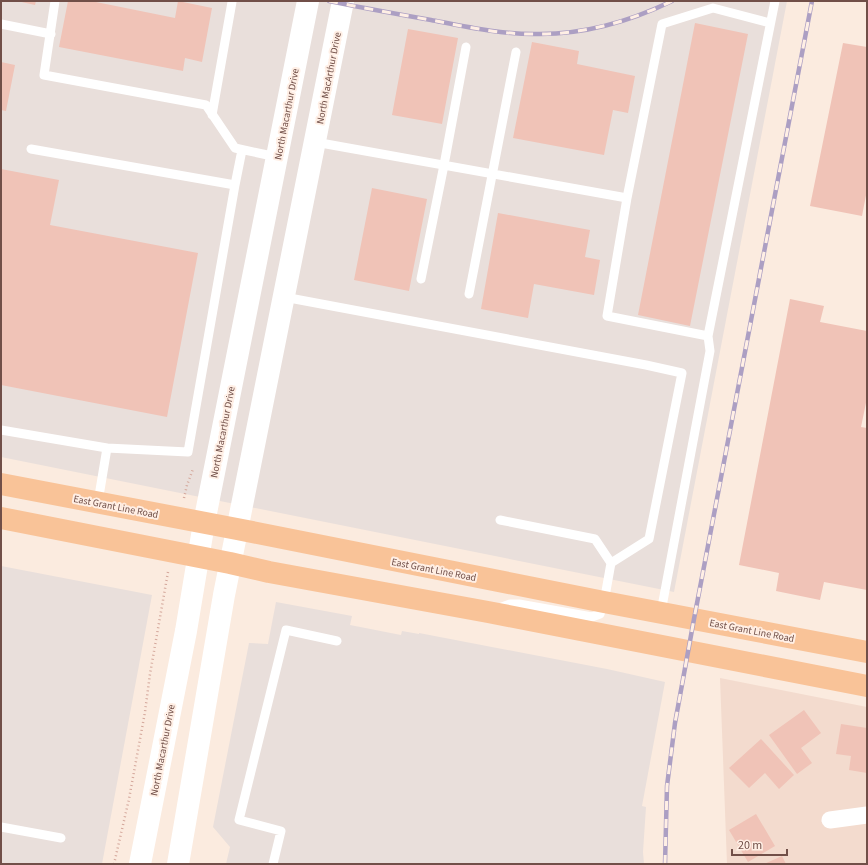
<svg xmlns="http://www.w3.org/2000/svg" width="868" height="865" viewBox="0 0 868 865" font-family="'Source Sans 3',sans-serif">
  <rect width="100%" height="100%" fill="#fbebdf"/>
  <!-- residential -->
  <path fill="#f3dbce" d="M720,678L867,707V864H727Z"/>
  <!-- industrial -->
  <path fill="#e9dfdb" d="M1,1H787L674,592L1,457Z
    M1,566L152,595L102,864H1Z
    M276,602L352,616L350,625L401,635L402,631L419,634V633L607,669L665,682L642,806L646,807L643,852L644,864H226L230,847L213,827L249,643L268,644Z"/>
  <!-- building -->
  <path fill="#f0c3b7" d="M17,1H36L35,5Z
    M68,1H91L175,18L178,1L212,8L202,62L185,58L183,71L59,47Z
    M695,23L748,34L690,326L638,315Z
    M408,29L458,38L442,124L392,115Z
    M532,42L579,51L577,64L635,76L628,113L613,110L604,155L513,138Z
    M843,43L867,47V190L862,216L810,206Z
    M1,62L15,65L6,111L1,110Z
    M1,169L59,180L50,225L198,253L167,417L1,385Z
    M372,188L427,199L409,291L354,280Z
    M498,213L590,230L585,257L600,260L594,295L534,284L528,318L481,309Z
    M790,299L824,306L820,322L867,331V398L861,427L867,428V590L824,582L820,600L776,591L779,573L739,565Z
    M804,710L821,733L801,748L812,763L797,774L769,735Z
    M841,724L867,728V773L849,770L851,756L836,754Z
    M761,739L794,775L779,789L765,773L749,788L729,768Z
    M756,814L775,846L748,862L729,830Z
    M782,856L786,864H764Z"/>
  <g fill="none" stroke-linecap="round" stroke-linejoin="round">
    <!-- path -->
    <path stroke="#d4a79b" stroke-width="2.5" stroke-dasharray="1 3" stroke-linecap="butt" d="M184,498L187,485L193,469
      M114,864L129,799L145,712L150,674L168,572"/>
    <!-- lane -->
    <path stroke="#fff" stroke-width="9" d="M55,1L44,75L206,105L235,148L277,157
      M1,24L51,34
      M212,115L232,2
      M315,142L627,198L607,316L708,336L775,1
      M31,149L235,185
      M627,198L662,24L713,8L770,23
      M421,279L444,165L466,47
      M469,294L516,52
      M284,297L646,365L682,373L649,539L611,563L604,602L600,614L592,617L519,604H510L499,608
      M1,430L107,448L98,502
      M107,448L188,452L235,185L242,150
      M500,520L595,539L611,563
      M661,612L710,351L708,336
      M1,827L61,838
      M273,864L281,831L239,820L286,630L337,641"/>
    <!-- street -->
    <path stroke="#fff" stroke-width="17" d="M830,820L867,815"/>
    <!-- secondary -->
    <path stroke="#fff" stroke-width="22" d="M140,864L186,631L204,523L308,1
      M178,864L224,595L343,1"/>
    <!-- primary -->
    <path stroke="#f9c398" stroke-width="22" d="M1,484L237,529L604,602L867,652
      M1,518L230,563L269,572L488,612L867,686"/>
    <defs>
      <path id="rail" d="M329,1C363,8 397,14 431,20C467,27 503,35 540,34C585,34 631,21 672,1
        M665,864L667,786L675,723L694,619L812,1"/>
    </defs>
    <!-- rail casing -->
    <use href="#rail" stroke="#ac9fc3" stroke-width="4.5"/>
    <!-- rail -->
    <use href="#rail" stroke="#ffefe5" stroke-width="3" stroke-dasharray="9" stroke-linecap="butt"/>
  </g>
  <g text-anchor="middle" stroke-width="4" stroke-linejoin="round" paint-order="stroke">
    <!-- street labels -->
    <g font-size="10" fill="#714f48" stroke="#ffefe5">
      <text transform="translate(328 78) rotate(-79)" y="4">North MacArthur Drive</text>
      <text transform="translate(286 114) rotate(-79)" y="4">North Macarthur Drive</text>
      <text transform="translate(222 432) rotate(-79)" y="4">North Macarthur Drive</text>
      <text transform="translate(116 506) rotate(11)" y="4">East Grant Line Road</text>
      <text transform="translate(434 569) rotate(11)" y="4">East Grant Line Road</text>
      <text transform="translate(752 630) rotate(11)" y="4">East Grant Line Road</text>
      <text transform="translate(162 750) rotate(-79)" y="4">North Macarthur Drive</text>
    </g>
  </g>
  <!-- border -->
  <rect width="868" height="865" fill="none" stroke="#714f48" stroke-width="4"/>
  <!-- scale -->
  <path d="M732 849v6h55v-6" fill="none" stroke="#714f48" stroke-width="2"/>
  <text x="738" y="849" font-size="12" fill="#714f48" stroke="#ffefe5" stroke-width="3" paint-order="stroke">20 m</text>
</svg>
